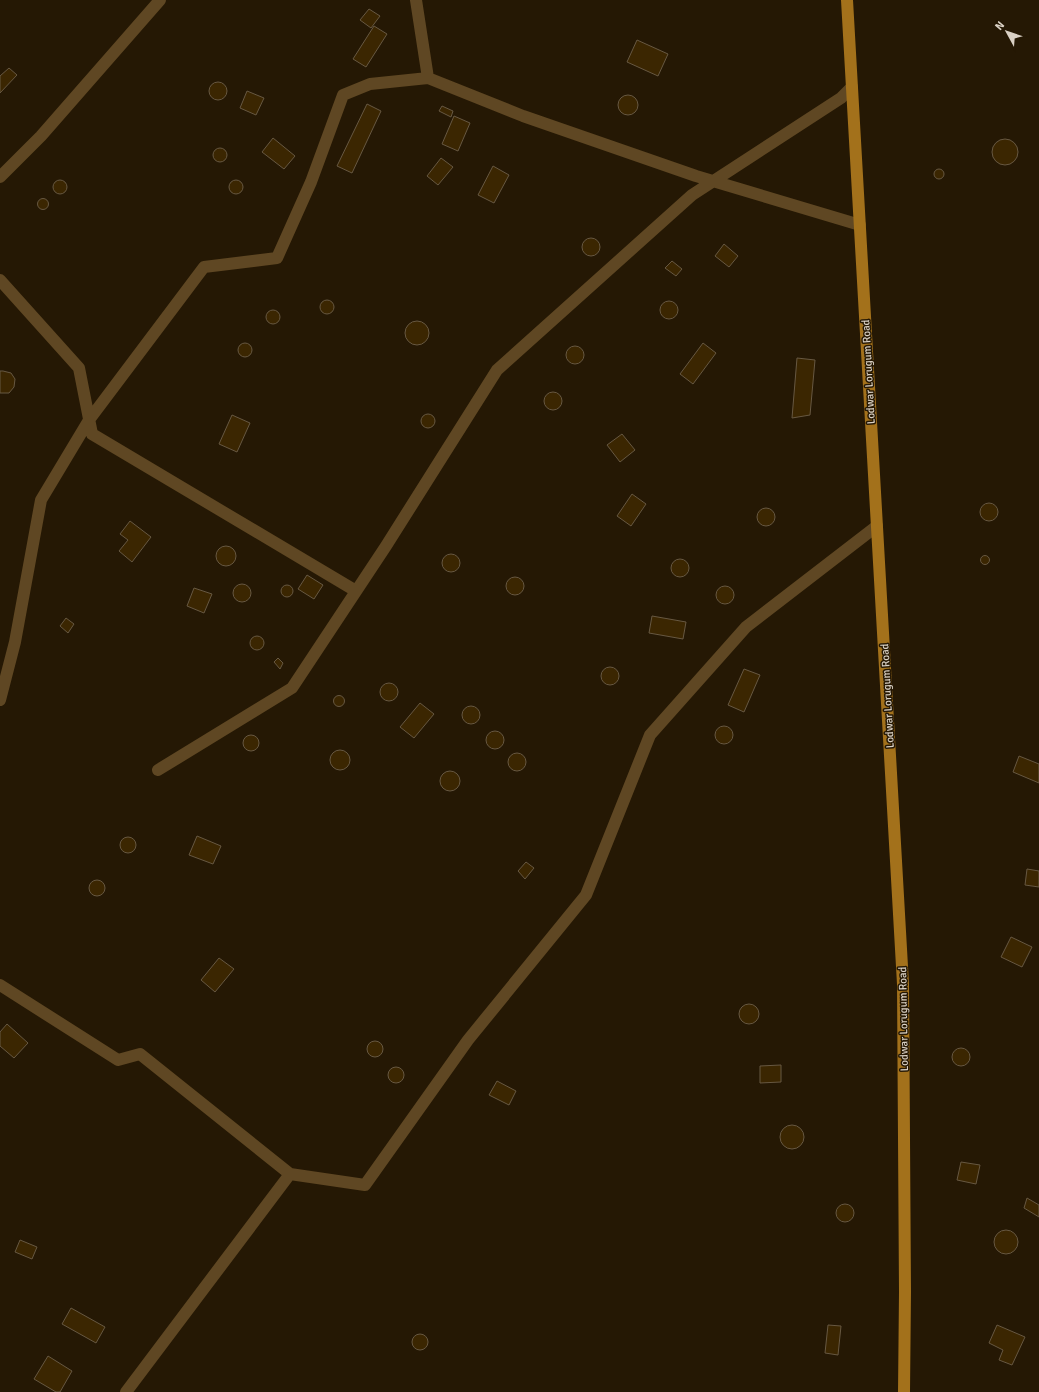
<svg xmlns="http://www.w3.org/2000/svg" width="1039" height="1392" viewBox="0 0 1039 1392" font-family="Signika,sans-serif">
  <rect width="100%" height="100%" fill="#251804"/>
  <!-- building -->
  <path fill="#3b2601" stroke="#675842" d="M369,9L380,16L371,28L360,20Z
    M374,26L387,34L366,67L353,59Z
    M637,40L668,54L658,76L627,62Z
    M9,68L17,75L0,93V76Z
    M209 91a9 9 0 1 1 18 0a9 9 0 1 1-18 0Z
    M247,91L264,98L256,115L240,108Z
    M618 105a10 10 0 1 1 20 0a10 10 0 1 1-20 0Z
    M367,104L381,111L352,173L337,166Z
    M442,106L453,111L451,117L439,111Z
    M454,116L470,123L458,151L442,144Z
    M273,138L295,156L284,169L262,152Z
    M992 152a13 13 0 1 1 26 0a13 13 0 1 1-26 0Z
    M213 155a7 7 0 1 1 14 0a7 7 0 1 1-14 0Z
    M441,158L453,167L438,185L427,176Z
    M493,166L509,175L494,203L478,195Z
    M934 174a5 5 0 1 1 10 0a5 5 0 1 1-10 0Z
    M53 187a7 7 0 1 1 14 0a7 7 0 1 1-14 0Z
    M229 187a7 7 0 1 1 14 0a7 7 0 1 1-14 0Z
    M37.5 204a5.5 5.5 0 1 1 11 0a5.5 5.5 0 1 1-11 0Z
    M582 247a9 9 0 1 1 18 0a9 9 0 1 1-18 0Z
    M724,244L738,256L729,267L715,256Z
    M672,261L682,269L676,276L665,268Z
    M320 307a7 7 0 1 1 14 0a7 7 0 1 1-14 0Z
    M660 310a9 9 0 1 1 18 0a9 9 0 1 1-18 0Z
    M266 317a7 7 0 1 1 14 0a7 7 0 1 1-14 0Z
    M405 333a12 12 0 1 1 24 0a12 12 0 1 1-24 0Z
    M238 350a7 7 0 1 1 14 0a7 7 0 1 1-14 0Z
    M703,343L716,353L693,384L680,374Z
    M566 355a9 9 0 1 1 18 0a9 9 0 1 1-18 0Z
    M797,358L815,360L810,415L792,418Z
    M0,371H3L11,373L15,379L14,387L9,393H0Z
    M544 401a9 9 0 1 1 18 0a9 9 0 1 1-18 0Z
    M421 421a7 7 0 1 1 14 0a7 7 0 1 1-14 0Z
    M232,415L250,423L237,452L219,444Z
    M622,434L635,450L620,462L607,445Z
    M632,494L646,504L631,526L617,516Z
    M980 512a9 9 0 1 1 18 0a9 9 0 1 1-18 0Z
    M757 517a9 9 0 1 1 18 0a9 9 0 1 1-18 0Z
    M130,521L151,537L132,562L119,551L128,540L120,534Z
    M216 556a10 10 0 1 1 20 0a10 10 0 1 1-20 0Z
    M442 563a9 9 0 1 1 18 0a9 9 0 1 1-18 0Z
    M980.5 560a4.5 4.5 0 1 1 9 0a4.5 4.5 0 1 1-9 0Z
    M671 568a9 9 0 1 1 18 0a9 9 0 1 1-18 0Z
    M307,575L323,585L314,599L298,589Z
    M506 586a9 9 0 1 1 18 0a9 9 0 1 1-18 0Z
    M233 593a9 9 0 1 1 18 0a9 9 0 1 1-18 0Z
    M281 591a6 6 0 1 1 12 0a6 6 0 1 1-12 0Z
    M716 595a9 9 0 1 1 18 0a9 9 0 1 1-18 0Z
    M194,588L212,594L204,613L187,606Z
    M652,616L686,622L683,639L649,633Z
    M66,618L74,624L68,633L60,626Z
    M250 643a7 7 0 1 1 14 0a7 7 0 1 1-14 0Z
    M278,658L283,663L280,669L274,662Z
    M601 676a9 9 0 1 1 18 0a9 9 0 1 1-18 0Z
    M744,669L760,675L744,712L728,705Z
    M380 692a9 9 0 1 1 18 0a9 9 0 1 1-18 0Z
    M333.5 701a5.5 5.5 0 1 1 11 0a5.5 5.5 0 1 1-11 0Z
    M420,703L434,714L414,738L400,727Z
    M462 715a9 9 0 1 1 18 0a9 9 0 1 1-18 0Z
    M715 735a9 9 0 1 1 18 0a9 9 0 1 1-18 0Z
    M486 740a9 9 0 1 1 18 0a9 9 0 1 1-18 0Z
    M243 743a8 8 0 1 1 16 0a8 8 0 1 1-16 0Z
    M330 760a10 10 0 1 1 20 0a10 10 0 1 1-20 0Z
    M508 762a9 9 0 1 1 18 0a9 9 0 1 1-18 0Z
    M1019,756L1039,764V783L1013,772Z
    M440 781a10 10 0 1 1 20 0a10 10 0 1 1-20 0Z
    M197,836L221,846L213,864L189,855Z
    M120 845a8 8 0 1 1 16 0a8 8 0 1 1-16 0Z
    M526,862L534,868L525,879L518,871Z
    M1027,869L1039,871V887L1025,885Z
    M89 888a8 8 0 1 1 16 0a8 8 0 1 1-16 0Z
    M1011,937L1032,947L1022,967L1001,957Z
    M219,958L234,969L215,992L201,980Z
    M739 1014a10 10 0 1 1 20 0a10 10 0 1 1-20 0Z
    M7,1024L28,1043L14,1058L0,1046V1032Z
    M367 1049a8 8 0 1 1 16 0a8 8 0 1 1-16 0Z
    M952 1057a9 9 0 1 1 18 0a9 9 0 1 1-18 0Z
    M781,1065V1082L760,1083V1066Z
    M388 1075a8 8 0 1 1 16 0a8 8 0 1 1-16 0Z
    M497,1081L516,1091L509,1105L489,1095Z
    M780 1137a12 12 0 1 1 24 0a12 12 0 1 1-24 0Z
    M961,1162L980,1165L976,1184L957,1180Z
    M1027,1198L1039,1205V1217L1024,1208Z
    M836 1213a9 9 0 1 1 18 0a9 9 0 1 1-18 0Z
    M994 1242a12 12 0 1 1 24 0a12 12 0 1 1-24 0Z
    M20,1240L37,1247L32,1259L15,1252Z
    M71,1308L105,1327L96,1343L62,1324Z
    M828,1325L841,1326L838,1355L825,1353Z
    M997,1325L1025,1337L1012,1365L999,1360L1003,1350L989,1343Z
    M412 1342a8 8 0 1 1 16 0a8 8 0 1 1-16 0Z
    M48,1356L72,1371L60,1392H56L34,1379Z"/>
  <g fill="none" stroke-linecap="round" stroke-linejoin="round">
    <!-- minor -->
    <path stroke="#5f4723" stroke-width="12" d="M416,0L428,78
      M0,177L41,136L160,0
      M0,280L79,368L92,434L356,591
      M0,700L15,642L41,500L89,420L204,267L277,258L311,182L343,95L370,84L428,78L523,116L696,176L860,225
      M158,770L292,688L386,546L497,370L692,195L841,98L852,87
      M0,985L118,1060L140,1054L290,1174
      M126,1392L290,1174L365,1185L468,1040L586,895L650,735L746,627L877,526"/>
    <!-- major -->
    <path stroke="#a3711b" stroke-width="12" d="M847,0L903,984L905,1292L904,1392"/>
  </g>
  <g text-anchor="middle" stroke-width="3" stroke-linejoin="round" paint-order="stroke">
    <!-- street labels -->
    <g font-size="11" fill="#dad1c5" stroke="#251804">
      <text transform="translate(868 372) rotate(-93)" y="4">Lodwar Lorugum Road</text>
      <text transform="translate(887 696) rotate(-93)" y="4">Lodwar Lorugum Road</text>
      <text transform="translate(903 1019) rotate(-91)" y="4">Lodwar Lorugum Road</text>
    </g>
  </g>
  <!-- north arrow -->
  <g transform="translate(1007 32) rotate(310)" stroke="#251804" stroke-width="3" paint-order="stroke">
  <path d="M0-3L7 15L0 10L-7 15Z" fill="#dad1c5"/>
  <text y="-6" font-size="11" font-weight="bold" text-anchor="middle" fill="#dad1c5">N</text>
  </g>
</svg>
